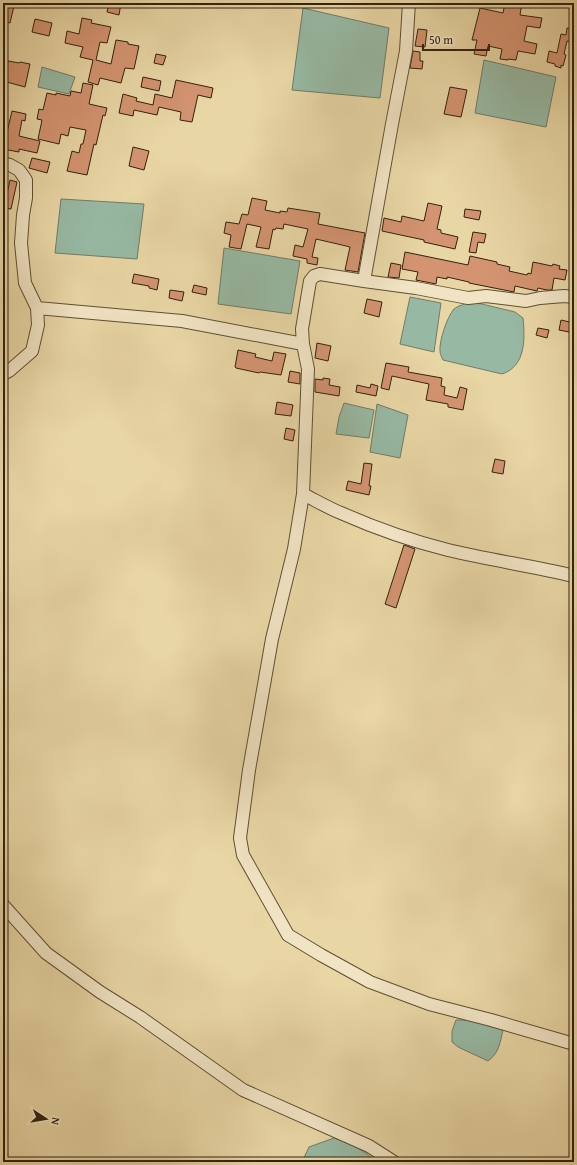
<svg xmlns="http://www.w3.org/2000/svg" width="577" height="1165" viewBox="0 0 577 1165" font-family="'Gentium Book Plus',serif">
  <rect width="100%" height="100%" fill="#e9d6a5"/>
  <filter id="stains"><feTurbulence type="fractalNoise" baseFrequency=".005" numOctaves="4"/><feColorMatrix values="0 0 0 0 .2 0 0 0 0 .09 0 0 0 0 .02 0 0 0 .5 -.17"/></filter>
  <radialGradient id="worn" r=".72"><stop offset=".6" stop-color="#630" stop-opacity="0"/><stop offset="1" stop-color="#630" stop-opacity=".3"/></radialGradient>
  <!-- water -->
  <path fill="#97b9a4" stroke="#6e7d69" d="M303,8L389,28L380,98L292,90Z
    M484,60L556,77L546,127L475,113Z
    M42,67L75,77L69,94L38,87Z
    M61,199L144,204L137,259L55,253Z
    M224,248L300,261L291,314L218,304Z
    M410,297L441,303L434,352L400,344Z
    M472,303L482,304L515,312L523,318C525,339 526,366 502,374L443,360C442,358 440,354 440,351C439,341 447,317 454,309C459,305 465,304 472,303Z
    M344,403L374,410L369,438L336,434L339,417Z
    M377,404L408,415L400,458L370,452Z
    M456,1020H468L494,1024L503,1030C500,1043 499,1053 488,1061L458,1047L452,1042V1031Z
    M334,1138C350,1143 364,1150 376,1162H302L309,1147Z"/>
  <!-- building -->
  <path fill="#d49471" stroke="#312210" d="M3,3L14,6L10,23L3,21Z
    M109,3H121L119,15L107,12Z
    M505,3H522L520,15L542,18L540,28L527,26L524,41L537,44L535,54L518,51L516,60L508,59V60L500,59L502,49L488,46L486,56L474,54L477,40H472L480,8L503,13Z
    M82,18L92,20L91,23L111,27L107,43L100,42L96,60L111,64L116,40L128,42V44L139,46L134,69L125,68L121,83L100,78L98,85L88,82L93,60L80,57L83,47L65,43L67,31L79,34Z
    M35,19L52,23L49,36L32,32Z
    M567,28L574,29V38H572L571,42L567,41L564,54L566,55L563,66L561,65V68L555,66V64L547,62L549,51L557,53L561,34L566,35Z
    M418,29L427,30L425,47L415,46Z
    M413,51L420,52V61H423L422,69L410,68Z
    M156,54L166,56L163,65L154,63Z
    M3,60L19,63L20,62L30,64L25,87L3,81Z
    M143,77L161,81L159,91L141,87Z
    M176,80L213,88L211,98L198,95L192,122L180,120L181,112L159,107L157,115L134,110L133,116L119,113L123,94L137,98L136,101L153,105L155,94L172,98Z
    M83,83L93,85L89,104L107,108L105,116L103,115L96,145L94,144L87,175L67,171L72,151L79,153L81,144H83L86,130L70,127L68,136L61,134L59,144L38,139L42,120L37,119L39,109L43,110L47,93L56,95V93L70,96L71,91L81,93Z
    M450,87L467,90L461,117L444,114Z
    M12,111L26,114L25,121L22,120L19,136L40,141L37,153L19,149V152L3,149L4,131L7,132Z
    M133,147L149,151L144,170L129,166Z
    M32,158L50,162L47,173L29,168Z
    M10,180L17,182L11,209L4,208Z
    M252,198L267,201L265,210L280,213V211L287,212L288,208L320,213L318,224L365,233L358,272L345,270L350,247L342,245L316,239L312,257L318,258L317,265L307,263V259L293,256L295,245L303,247L308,229L284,224L283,229L276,228L275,230L273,229L269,249L256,247L261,227L247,224L241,249L229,247L231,235L224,233L226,222L239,224L242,214L248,215Z
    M428,203L442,206L437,229L441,230V233L458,237L455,249L424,242V240L382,231L384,218L401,222L402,216L424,221Z
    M465,209L481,211L479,220L464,217Z
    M473,232L486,234L484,243L478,242L476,253L469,252Z
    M405,252L468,265L470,256L497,262V264L510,267L509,271L527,275L528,273L531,274L533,262L552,266L553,264L560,266L559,269L567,270L565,280L554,278L552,290H547L538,288L537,291L515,286L514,292L469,283V282L447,277V279L437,277L436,284L416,280L418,272L402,269Z
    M391,263L401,265L399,278L388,277Z
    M134,274L159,279L157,290L149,288V286L132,283Z
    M194,285L207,288L206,295L192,292Z
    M170,290L184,292L182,301L169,298Z
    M367,299L382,302L379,317L364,313Z
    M561,320L574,323V333L559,330Z
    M538,328L549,330L547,338L536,335Z
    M317,343L331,346L328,361L315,358Z
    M238,350L256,354L255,357L272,361L274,352L286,354L281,375L260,372L259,373L236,368L235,367Z
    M386,363L409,367L408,372L442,378L441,386L445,387L444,395L457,398L460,387L467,389L463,410L448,407V404L426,400L429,384L392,376L389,390L381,388Z
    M290,371L300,373V384L288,382Z
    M323,378L330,379L329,385L340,387L339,396L315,392V379L323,380Z
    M371,384L378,386L376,396L356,392L357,385L370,388Z
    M277,402L293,405L291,416L275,414Z
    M286,428L295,430L293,441L284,439Z
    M495,459L505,461L503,474L492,472Z
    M364,463L372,464L369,486H371L369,495L346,490L348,481L361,484Z
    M404,545L415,549L396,608L385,604Z"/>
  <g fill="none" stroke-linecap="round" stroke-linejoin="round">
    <defs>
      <path id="minor" d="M409,3L406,51L392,124L364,281L320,274L314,276L310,281L302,329L303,344L308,369L303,494L294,549L272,639L249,770L240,838L243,855L288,935L321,955L370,982L429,1004L491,1020L574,1044
        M3,163L10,165L19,170L26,180V198L23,215L21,243L25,283L37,308L38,325L32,351L9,371L3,374
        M364,281L416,288L468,298L486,296L526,301L540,298L564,296L574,297
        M37,308L182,321L303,344
        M303,494C315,500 328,508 341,513C375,528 412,541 448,550C490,560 532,566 574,576
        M3,905L46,953L100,992L140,1017L243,1090L369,1146L394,1162"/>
    </defs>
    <!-- minor casing -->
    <use href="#minor" stroke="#5f4f35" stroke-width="14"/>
    <!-- minor -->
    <use href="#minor" stroke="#f1e4c4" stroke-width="12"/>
  </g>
  <!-- margin -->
  <rect width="577" height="1165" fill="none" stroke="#e9d6a5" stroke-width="16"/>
  <rect x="4" y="4" width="569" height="1157" fill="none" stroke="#312210" stroke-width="2"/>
  <rect x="8" y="8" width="561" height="1149" fill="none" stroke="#312210"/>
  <!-- north arrow -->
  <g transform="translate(46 1119) rotate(102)" stroke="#f1e4c4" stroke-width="3" paint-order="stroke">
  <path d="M0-3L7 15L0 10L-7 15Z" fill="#312210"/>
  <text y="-6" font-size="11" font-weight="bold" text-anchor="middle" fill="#312210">N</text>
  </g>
  <!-- scale -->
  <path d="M423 44v6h66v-6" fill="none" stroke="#312210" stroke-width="2"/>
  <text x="429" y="44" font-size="12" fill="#312210" stroke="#f1e4c4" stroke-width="3" paint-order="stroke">50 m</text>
  <rect width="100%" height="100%" filter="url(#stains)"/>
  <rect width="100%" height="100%" fill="url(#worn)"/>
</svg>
